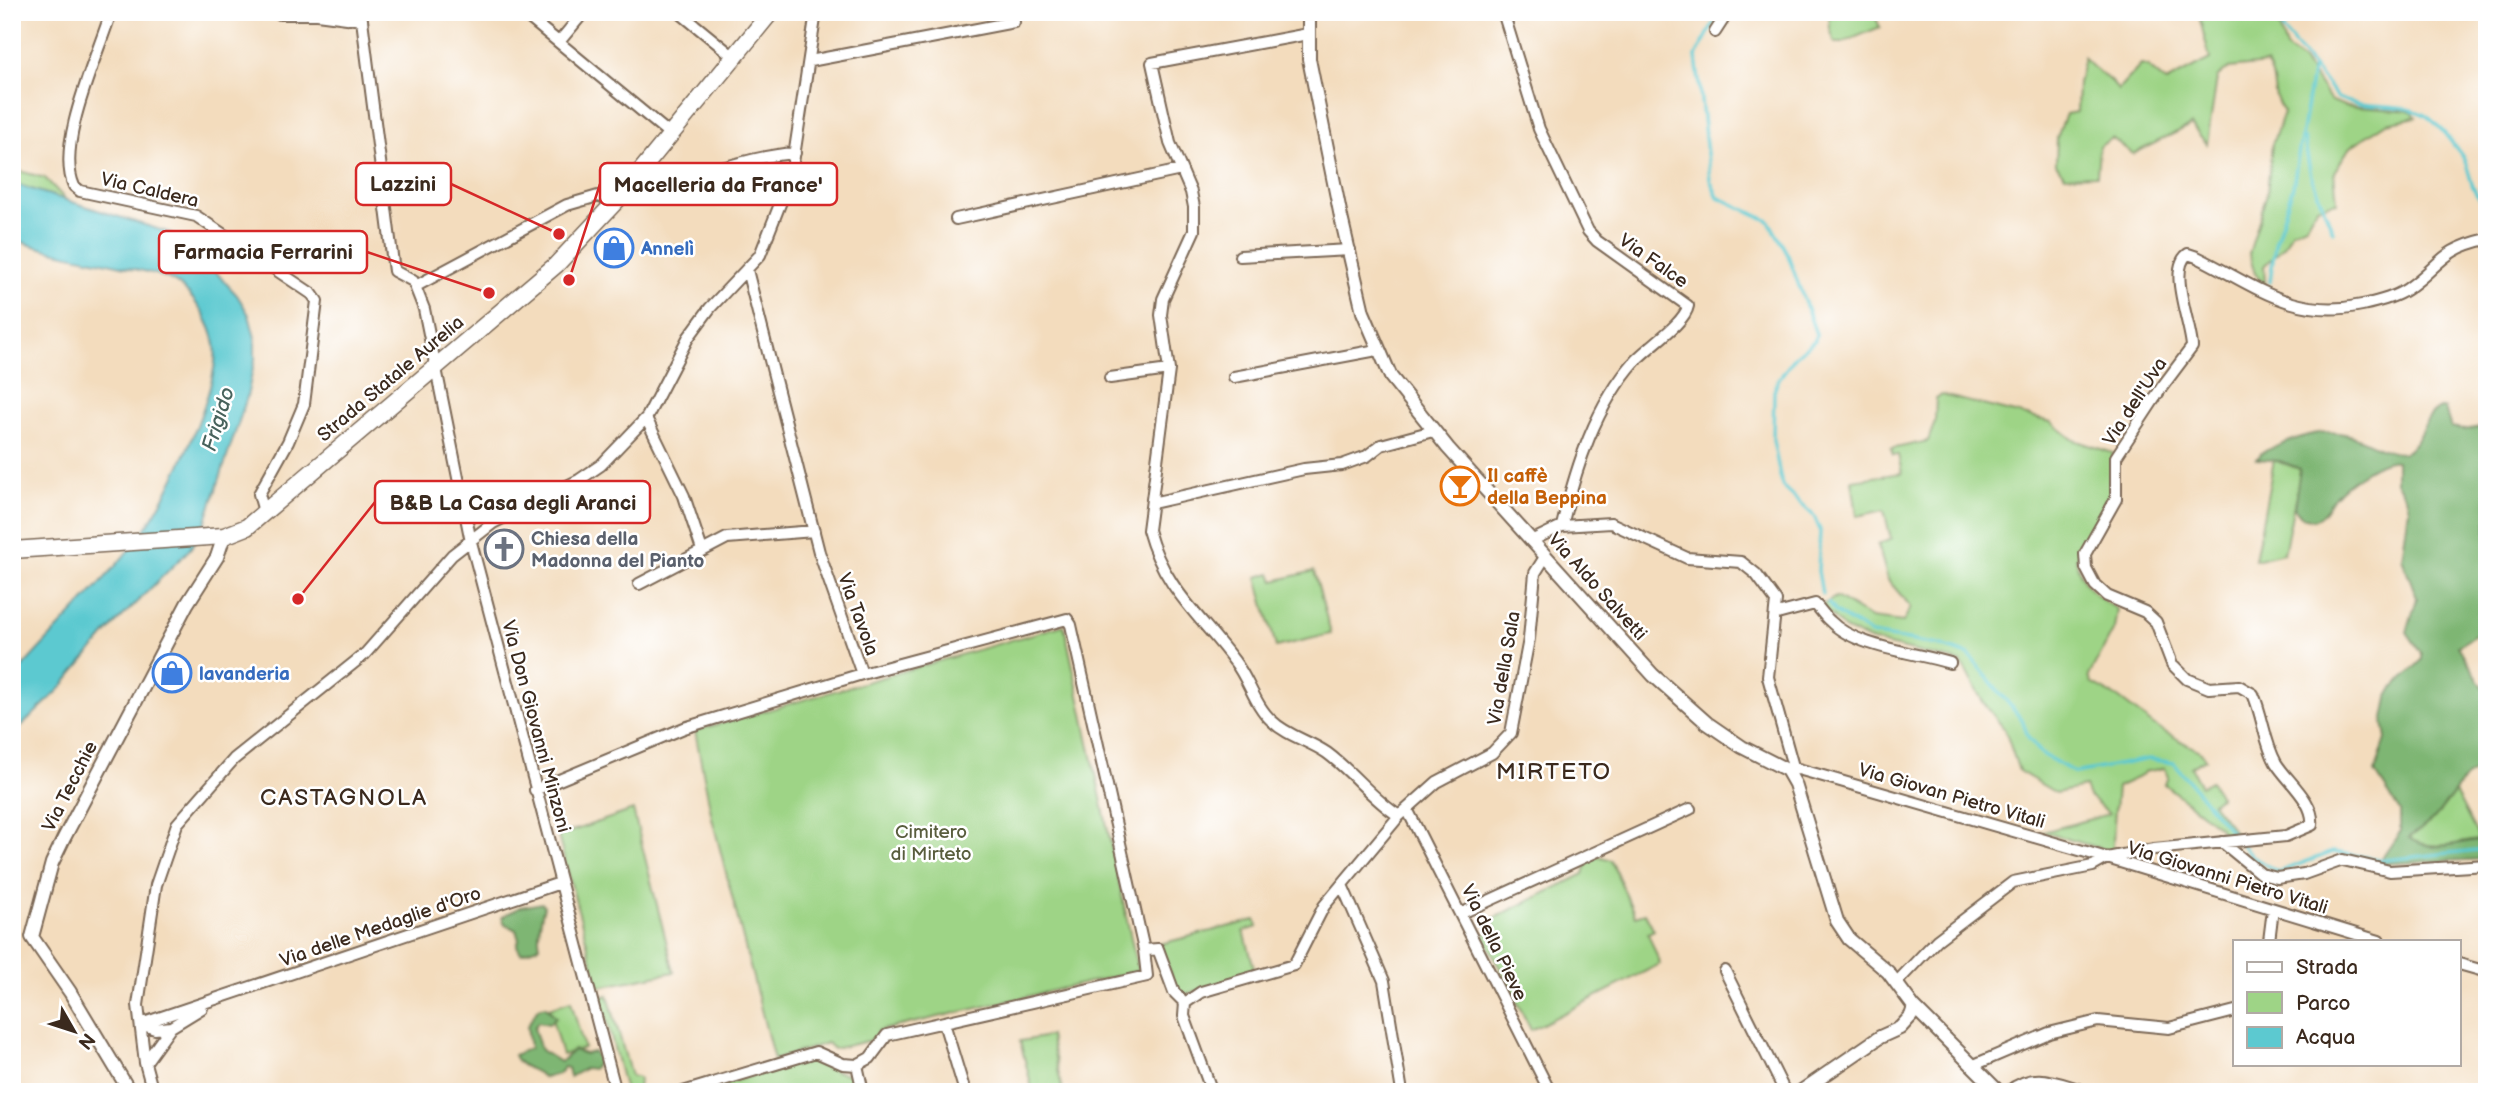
<svg xmlns="http://www.w3.org/2000/svg" width="2499" height="1104" viewBox="0 0 2499 1104" font-family="'Balsamiq Sans',sans-serif">
  <rect width="100%" height="100%" fill="#fff"/>
  <filter id="ink" filterUnits="userSpaceOnUse"><feTurbulence type="fractalNoise" baseFrequency=".0143" numOctaves="2"/><feDisplacementMap in="SourceGraphic" scale="14" xChannelSelector="R" yChannelSelector="G"/><feConvolveMatrix kernelMatrix="1 2 1 2 8 2 1 2 1" color-interpolation-filters="sRGB"/></filter>
  <filter id="wash" filterUnits="userSpaceOnUse"><feTurbulence type="fractalNoise" baseFrequency=".00686" numOctaves="4" result="noise"/><feDisplacementMap in="SourceGraphic" scale="28" xChannelSelector="R" yChannelSelector="G"/><feGaussianBlur stdDeviation="1.57" result="paint"/><feColorMatrix in="noise" values="0 0 0 0 0 0 0 0 0 0 0 0 0 0 0 0 0 1.4 0 .05"/><feComposite in="paint" operator="in"/></filter>
  <g filter="url(#wash)">
    <rect width="100%" height="100%" fill="#f3dcbd"/>
    <!-- green -->
    <path fill="#9ed486" stroke="#6c7f52" stroke-width="2" d="M1829,12H1873L1880,27L1842,43H1835L1830,29Z
      M2198,12H2274L2286,48L2303,61L2330,100L2344,106L2412,111L2416,117L2387,123L2350,147L2334,172L2337,202L2316,207L2306,225L2292,231L2284,246L2264,266L2265,286L2255,273L2249,254L2267,193L2272,144L2284,112C2269,94 2278,78 2266,64L2229,68L2217,78L2207,144L2191,125L2133,154L2112,138L2099,147L2097,175L2065,176L2056,164L2057,138L2066,114L2077,112L2078,83L2084,57C2094,72 2109,76 2118,90L2141,65L2148,67L2166,82L2210,59Z
      M12,169L45,178L66,200L12,183Z
      M1942,395L2051,422L2074,440L2113,453L2112,493L2076,559C2080,584 2096,597 2117,609L2114,629L2089,676L2091,683L2118,698L2156,727L2201,752L2206,759L2191,767L2201,786L2210,781L2220,796L2212,803L2238,836L2225,837L2219,827L2164,784L2168,778L2165,768L2144,772L2141,776L2117,787C2115,809 2113,829 2113,852L2043,832L2109,814L2089,797L2085,787L2056,793L2019,771L2005,730L1983,702L1961,662L1875,642L1846,630L1821,606L1836,597L1871,618L1903,622L1911,607L1888,580L1878,545L1891,539L1884,510L1857,516L1852,480L1902,473L1898,455H1893L1891,449L1928,441L1935,421L1936,398Z
      M2274,460L2300,469V475L2284,553L2255,560Z
      M1314,571L1331,634L1276,647L1257,577L1271,573L1274,581Z
      M1064,625L1138,971L878,1031L872,1040L833,1049L827,1043L774,1060L712,818L695,731Z
      M2455,792L2480,840C2454,843 2434,852 2409,838L2435,818Z
      M633,810L674,972L599,987L558,836Z
      M1599,856L1611,860L1635,916L1645,913L1654,930L1648,933L1660,964L1531,1030L1483,935L1496,929L1492,919L1584,874L1587,862Z
      M1255,920L1258,927L1244,931L1256,975L1189,993L1183,994L1174,985L1160,944Z
      M608,995L631,1076L639,1078L638,1092H626L624,1087L601,997Z
      M571,1001L584,1048L562,1055L549,1008Z
      M1050,1036L1063,1092H1033L1020,1041Z
      M813,1057L835,1071L855,1076L858,1092H709L708,1089Z"/>
    <!-- forest -->
    <path fill="#7eb673" stroke="#5c7048" stroke-width="2" d="M2440,408L2445,409L2451,428L2463,430L2487,426V628L2458,646L2487,693V764L2466,777L2435,818L2409,838C2439,856 2458,839 2487,840V859L2378,864L2400,832V811L2375,772L2386,739L2383,723L2388,698L2395,686L2422,660V654L2407,632L2417,598L2402,558L2409,509L2406,497L2396,482V461C2381,458 2345,484 2335,496C2328,505 2324,517 2313,520L2302,517L2294,508L2300,469L2280,461L2257,459L2262,452C2293,441 2317,425 2352,436C2369,441 2386,454 2404,453C2422,443 2421,418 2440,408Z
      M542,903L544,906C541,918 537,934 540,946L521,953L517,946L519,940L516,930L505,924L502,917L520,907Z
      M545,1006L556,1017L549,1024L538,1022L534,1028L541,1050L560,1062L574,1050L585,1054L594,1052L599,1060L593,1069L586,1068L570,1077L568,1068L564,1067L558,1074L544,1078C535,1068 519,1069 514,1055L530,1048L527,1026L538,1008Z"/>
    <!-- water -->
    <path fill="#5cc9d0" stroke="#4c7a77" stroke-width="2" d="M12,183L170,233L202,257L237,295L249,315L255,338V359L247,397L204,526L190,549L112,627L59,690L12,735V679C56,628 107,582 146,527C170,494 221,385 215,345C212,324 194,295 176,283C163,274 142,271 126,267C89,258 47,253 12,238Z"/>
    <g fill="none" stroke-linecap="round" stroke-linejoin="round">
      <!-- stream -->
      <path stroke="#5cc9d0" stroke-width="3.5" d="M1720,12L1696,56L1710,180L1718,197L1769,221L1788,255L1816,334L1815,340L1795,357L1778,380L1774,391L1773,440L1782,486L1814,516L1820,530L1818,571L1822,594
        M2277,12L2284,31L2338,98C2365,110 2397,101 2423,114C2437,121 2450,141 2460,153C2471,166 2468,185 2479,197
        M2304,139L2311,176L2333,231
        M2270,282L2275,244L2293,186L2313,67
        M1828,603L1835,612L1871,634L1938,645L1969,655L2022,720L2029,739L2042,754L2075,773L2149,759L2174,763L2251,856L2278,872L2333,852L2385,860L2487,849"/>
    </g>
  </g>
  <g filter="url(#ink)">
    <g fill="none" stroke-linecap="round" stroke-linejoin="round">
      <defs>
        <path id="minor" d="M111,12C98,55 55,145 74,186L80,191L196,216L312,294L317,301L304,404L288,442L259,494L264,512
          M361,12L394,271L413,281L424,309L471,542L616,1092
          M522,12L671,135
          M679,12L734,57
          M1503,12L1539,129L1588,231L1597,241L1688,306C1685,323 1649,346 1636,360C1595,406 1576,467 1562,526L1531,541
          M280,14H317L362,20
          M1715,32L1728,12
          M559,42L584,12
          M810,61L1014,22
          M626,189C685,186 736,157 795,153
          M956,219L1181,170
          M1240,256L1350,250
          M747,270L819,552L862,674
          M416,286L567,205L598,196L617,200
          M1234,377L1377,350
          M1110,378L1169,370
          M646,418L684,496L702,550
          M1152,503L1304,469L1342,465L1367,456L1381,445L1433,431
          M1562,526L1611,523L1687,558L1741,562L1756,574L1776,601L1768,677L1794,770
          M639,584L727,538L814,531
          M1777,614L1815,604C1821,610 1824,616 1830,621C1856,648 1915,652 1950,663
          M1787,770L1798,769L1823,776L2107,858L2379,941
          M535,790L684,728L862,674L1067,619L1071,625L1144,950L1147,976L887,1035L870,1058L857,1065
          M1407,809L1550,1092
          M1399,816L1437,782L1492,753L1511,733L1529,639L1535,573L1545,557
          M2222,842L2261,874L2277,878L2304,874L2343,860L2390,871L2487,865
          M1342,885L1384,981L1402,1092
          M1462,913L1690,809
          M2269,941L2273,909
          M1144,950L1158,949L1174,992L1185,1003L1184,1016L1212,1092
          M2459,964L2487,972
          M1725,971L1785,1092
          M1897,982L1937,940L2013,882L2093,866L2107,858L2154,849L2286,836L2312,825C2315,802 2287,781 2276,763C2264,742 2263,716 2253,694L2239,686L2209,688L2187,679L2172,664L2156,622L2145,612L2107,596L2095,585L2086,568L2085,554L2116,499V457L2162,387L2192,347C2191,323 2167,269 2188,254L2197,257C2254,285 2294,320 2362,305C2377,302 2394,298 2407,289C2442,265 2439,250 2487,239
          M1185,1003L1201,992L1294,965L1324,906L1399,816C1372,799 1353,772 1327,753C1310,741 1287,736 1272,721C1255,706 1249,680 1235,662C1202,617 1164,589 1148,530L1169,370L1161,315L1163,299L1194,231V207L1191,192L1170,143L1152,63L1308,34
          M944,1023L965,1092
          M141,1024L560,883
          M141,1024L155,1029L171,1027
          M145,1063L171,1027L202,1008
          M857,1065L863,1092
          M1974,1065L2049,1033L2098,1021L2169,1028L2235,1011
          M153,1092L145,1063L138,1005L156,885L177,824L234,759L365,654L452,555L493,523L579,480L601,465L647,417L688,338L710,308L760,255L791,176L816,12
          M683,1092L816,1052L843,1064L857,1065
          M2008,1092C2035,1069 2058,1084 2089,1092"/>
        <path id="tertiary" d="M1309,12V59L1341,217L1363,312L1391,377L1448,448L1653,675L1707,723L1742,747L1787,770L1795,784L1837,921L1849,939L1888,972L1914,1007L1999,1092
          M130,1092L70,992L32,937L52,863L64,838L187,604L217,557L224,536
          M1800,1092L1880,1037L1900,1028L1911,1016L1914,1007"/>
        <path id="primary" d="M12,550L224,536L247,527L556,265L617,200L771,12"/>
      </defs>
      <!-- minor casing -->
      <use href="#minor" stroke="#7b6856" stroke-width="14"/>
      <!-- tertiary casing -->
      <use href="#tertiary" stroke="#7b6856" stroke-width="16"/>
      <!-- primary casing -->
      <use href="#primary" stroke="#7b6856" stroke-width="19"/>
      <!-- minor -->
      <use href="#minor" stroke="#fff" stroke-width="10"/>
      <!-- tertiary -->
      <use href="#tertiary" stroke="#fff" stroke-width="12"/>
      <!-- primary -->
      <use href="#primary" stroke="#fff" stroke-width="16"/>
    </g>
  </g>
  <!-- icons -->
  <defs>
    <symbol id="shop-ring" viewBox="-11 -11 22 22"><circle r="9.5" fill="#fff" stroke="#3f7fe0" stroke-width="1.5"/><path d="M-5-2.5h2.3a2.7 3.5 0 0 1 5.4 0H5L5.5 6h-11ZM-1.5-2.5h3a1.5 2.3 0 0 0-3 0Z" fill="#3f7fe0"/></symbol>
    <symbol id="bar-ring" viewBox="-11 -11 22 22"><circle r="9.5" fill="#fff" stroke="#e8710a" stroke-width="1.5"/><path d="M-6-5H6L.8 .8V4.5H3.5V6h-7V4.5H-.8V.8Z" fill="#e8710a"/></symbol>
    <symbol id="church-ring" viewBox="-11 -11 22 22"><circle r="9.5" fill="#fff" stroke="#6b7280" stroke-width="1.5"/><path d="M-1.2-6h2.4v3.5h3.3v2.4h-3.3V6h-2.4V-.1h-3.3v-2.4h3.3Z" fill="#6b7280"/></symbol>
  </defs>
  <g fill-rule="evenodd">
    <use href="#shop-ring" x="592" y="226" width="44" height="44"/>
    <use href="#bar-ring" x="1438" y="464" width="44" height="44"/>
    <use href="#church-ring" x="482" y="527" width="44" height="44"/>
    <use href="#shop-ring" x="150" y="651" width="44" height="44"/>
  </g>
  <g text-anchor="middle" stroke-width="5" stroke-linejoin="round" paint-order="stroke">
    <!-- street labels -->
    <g font-size="19" fill="#3b2a1e" stroke="#fff">
      <text transform="translate(150 189) rotate(13)" y="7">Via Caldera</text>
      <text transform="translate(1654 260) rotate(35)" y="7">Via Falce</text>
      <text transform="translate(390 378) rotate(-40)" y="7">Strada Statale Aurelia</text>
      <text transform="translate(2134 401) rotate(-57)" y="7">Via dell'Uva</text>
      <text transform="translate(1598 586) rotate(48)" y="7">Via Aldo Salvetti</text>
      <text transform="translate(859 614) rotate(70)" y="7">Via Tavola</text>
      <text transform="translate(1503 668) rotate(-80)" y="7">Via della Sala</text>
      <text transform="translate(537 726) rotate(75)" y="7">Via Don Giovanni Minzoni</text>
      <text transform="translate(69 786) rotate(-63)" y="7">Via Tecchie</text>
      <text transform="translate(1952 795) rotate(16)" y="7">Via Giovan Pietro Vitali</text>
      <text transform="translate(2228 877) rotate(17)" y="7">Via Giovanni Pietro Vitali</text>
      <text transform="translate(380 926) rotate(-19)" y="7">Via delle Medaglie d'Oro</text>
      <text transform="translate(1495 942) rotate(64)" y="7">Via della Pieve</text>
    </g>
    <!-- shop labels -->
    <g font-size="19" font-weight="bold" fill="#366cbe" stroke="#fff" text-anchor="start">
      <text x="641" y="255">Annelì</text>
      <text x="199" y="680">lavanderia</text>
    </g>
    <!-- food labels -->
    <g font-size="19" font-weight="bold" fill="#c56008" stroke="#fff" text-anchor="start">
      <text x="1487" y="482">Il caffè<tspan x="1487" dy="22">della Beppina</tspan></text>
    </g>
    <!-- worship labels -->
    <g font-size="19" font-weight="bold" fill="#5b616d" stroke="#fff" text-anchor="start">
      <text x="531" y="545">Chiesa della<tspan x="531" dy="22">Madonna del Pianto</tspan></text>
    </g>
    <!-- park labels -->
    <g font-size="19" fill="#595d3d" stroke="#fff">
      <text x="931" y="838">Cimitero<tspan x="931" dy="22">di Mirteto</tspan></text>
    </g>
    <!-- water labels -->
    <g font-size="21" font-style="italic" fill="#47625c" stroke="#fff">
      <text transform="translate(218 419) rotate(-73)" y="7">Frigido</text>
    </g>
    <!-- quarter labels -->
    <g font-size="23" letter-spacing="2" fill="#3b2a1e" stroke="#fff">
      <text x="1554" y="779">MIRTETO</text>
      <text x="344" y="805">CASTAGNOLA</text>
    </g>
  </g>
  <!-- callouts -->
  <path fill="none" stroke="#d62828" stroke-width="2.5" d="M559 234L451 184M569 280L600 184M489 293L367 252M298 599L375 502"/>
  <g fill="#d62828" stroke="#fff" stroke-width="2.5">
    <circle cx="559" cy="234" r="7"/>
    <circle cx="569" cy="280" r="7"/>
    <circle cx="489" cy="293" r="7"/>
    <circle cx="298" cy="599" r="7"/>
  </g>
  <g fill="#fff" stroke="#d62828" stroke-width="2.5">
    <rect x="356" y="163" width="95" height="42" rx="7"/>
    <rect x="600" y="163" width="237" height="42" rx="7"/>
    <rect x="159" y="231" width="208" height="42" rx="7"/>
    <rect x="375" y="481" width="275" height="42" rx="7"/>
  </g>
  <g font-size="21" text-anchor="middle" font-weight="bold" fill="#3b2a1e">
    <text x="403" y="191">Lazzini</text>
    <text x="718" y="192">Macelleria da France'</text>
    <text x="263" y="259">Farmacia Ferrarini</text>
    <text x="513" y="510">B&amp;B La Casa degli Aranci</text>
  </g>
  <!-- margin -->
  <rect width="2499" height="1104" fill="none" stroke="#fff" stroke-width="42"/>
  <!-- legend -->
  <rect x="2233" y="940" width="228" height="126" fill="#ffffff" stroke="#b1aaa5" stroke-width="2"/>
  <rect x="2247" y="962" width="35" height="10" fill="#ffffff" stroke="#b1aaa5" stroke-width="2"/>
  <text x="2296" y="974" font-size="21" fill="#3b2a1e">Strada</text>
  <rect x="2247" y="992" width="35" height="21" fill="#9ed486" stroke="#b1aaa5" stroke-width="2"/>
  <text x="2296" y="1010" font-size="21" fill="#3b2a1e">Parco</text>
  <rect x="2247" y="1027" width="35" height="21" fill="#5cc9d0" stroke="#b1aaa5" stroke-width="2"/>
  <text x="2296" y="1044" font-size="21" fill="#3b2a1e">Acqua</text>
  <!-- north arrow -->
  <g transform="translate(74 1031) rotate(129)" stroke="#ffffff" stroke-width="5" paint-order="stroke">
  <path d="M0-5L12 26L0 18L-12 26Z" fill="#3b2a1e"/>
  <text y="-10" font-size="19" font-weight="bold" text-anchor="middle" fill="#3b2a1e">N</text>
  </g>
</svg>
